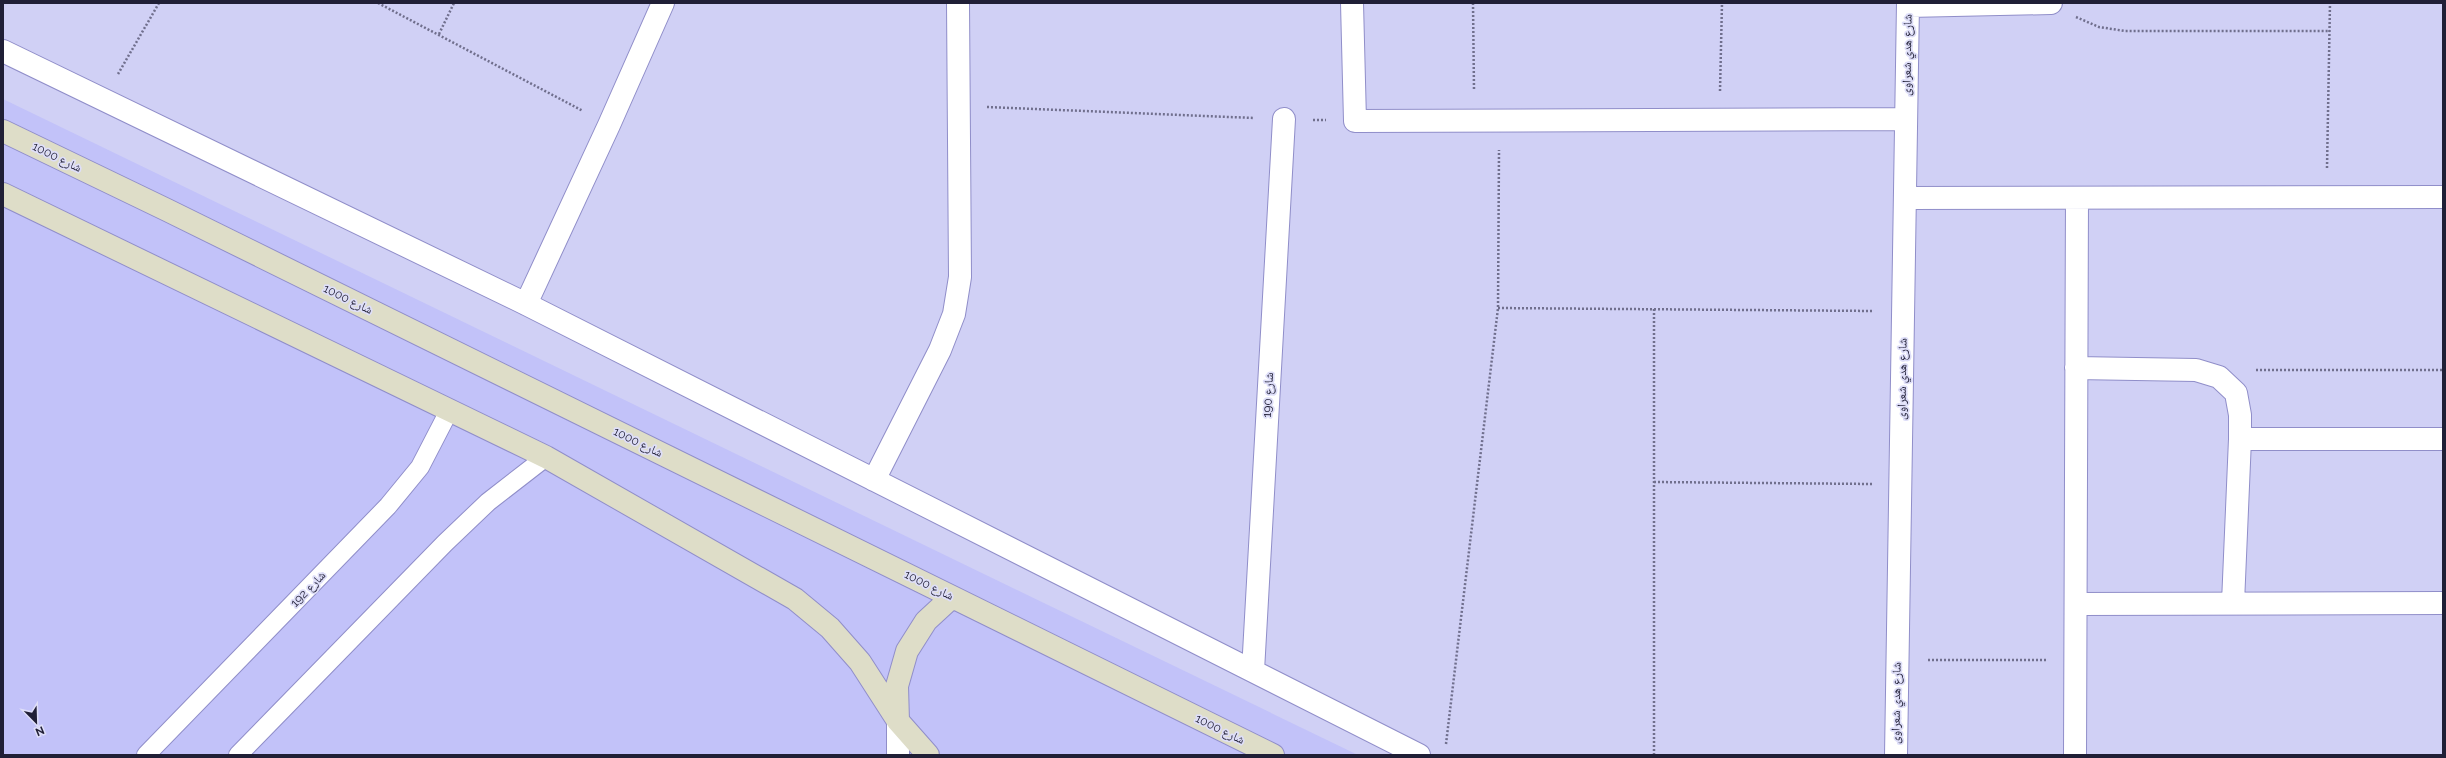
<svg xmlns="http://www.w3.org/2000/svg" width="2446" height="758" viewBox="0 0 2446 758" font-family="Raleway,'Noto Naskh Arabic',sans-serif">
  <rect width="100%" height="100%" fill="#d0d0f5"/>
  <!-- built -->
  <path fill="#c2c2f9" d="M3,99L352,268L1358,755H3Z"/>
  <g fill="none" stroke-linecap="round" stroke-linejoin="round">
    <defs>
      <path id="lane" d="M146,755L388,506L420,467L450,409
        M238,755L445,543L488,502L546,457"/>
      <path id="street" d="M1352,3L1355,121L1906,119
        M1908,6L2051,3
        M3,51L526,304L1419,755
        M1905,198L2443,197
        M526,304L609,125L663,3
        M2076,368L2196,370L2219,377L2236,393L2240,415V439L2233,603
        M2240,439H2443
        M874,480L940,350L954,314L960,277L958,3
        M2076,604L2443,603
        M1253,671L1284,119
        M898,755V721
        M1896,755L1908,3
        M2075,755L2077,198"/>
      <path id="secondary" d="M3,131L167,210L1273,755
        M3,194L546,457L795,599L830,628L860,662L898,721L928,755
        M898,721L897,686L907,651L926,621L952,597"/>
    </defs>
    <!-- lane casing -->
    <use href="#lane" stroke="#908ec9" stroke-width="20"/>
    <!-- street casing -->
    <use href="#street" stroke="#908ec9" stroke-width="24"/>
    <!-- secondary casing -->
    <use href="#secondary" stroke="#908ec9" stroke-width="24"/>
    <!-- path -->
    <path stroke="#706f8d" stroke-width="2.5" stroke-dasharray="2 2" stroke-linecap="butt" d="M378,3L583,111
      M1473,3L1474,90
      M2076,17L2099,27L2125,31H2330
      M439,34L454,3
      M118,74L159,3
      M1720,91L1722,3
      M987,107L1254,118
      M1313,120H1326
      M2327,168L2330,3
      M1498,308L1874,311
      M2256,370H2443
      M1654,482L1872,484
      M1928,660H2047
      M1446,744L1498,308L1499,150
      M1654,755V309"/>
    <!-- lane -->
    <use href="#lane" stroke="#fff" stroke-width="18"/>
    <!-- street -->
    <use href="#street" stroke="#fff" stroke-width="22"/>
    <!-- secondary -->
    <use href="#secondary" stroke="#deddc8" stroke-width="22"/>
  </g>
  <g text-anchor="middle" stroke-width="3.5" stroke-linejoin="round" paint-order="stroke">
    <!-- street labels -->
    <g font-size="12" fill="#201f36" stroke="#dedef8">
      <text transform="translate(1907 55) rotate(-89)" y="4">شارع هدي شعراوى</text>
      <text transform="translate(57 157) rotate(26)" y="4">شارع 1000</text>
      <text transform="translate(348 299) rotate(26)" y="4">شارع 1000</text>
      <text transform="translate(1902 379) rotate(-89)" y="4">شارع هدي شعراوى</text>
      <text transform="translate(1268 395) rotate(-87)" y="4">شارع 190</text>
      <text transform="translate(638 442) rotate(26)" y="4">شارع 1000</text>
      <text transform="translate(929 585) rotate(26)" y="4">شارع 1000</text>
      <text transform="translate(308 589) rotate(-46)" y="4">شارع 192</text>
      <text transform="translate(1896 703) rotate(-89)" y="4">شارع هدي شعراوى</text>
      <text transform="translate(1220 729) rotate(26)" y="4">شارع 1000</text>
    </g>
  </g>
  <!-- border -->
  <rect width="2446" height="758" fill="none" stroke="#201f36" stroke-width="8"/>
  <!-- north arrow -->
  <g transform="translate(36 722) rotate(157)" stroke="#dedef8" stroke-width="3" paint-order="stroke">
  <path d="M0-3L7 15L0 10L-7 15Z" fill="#201f36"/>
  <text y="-6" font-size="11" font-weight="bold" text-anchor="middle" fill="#201f36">N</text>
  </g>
</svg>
